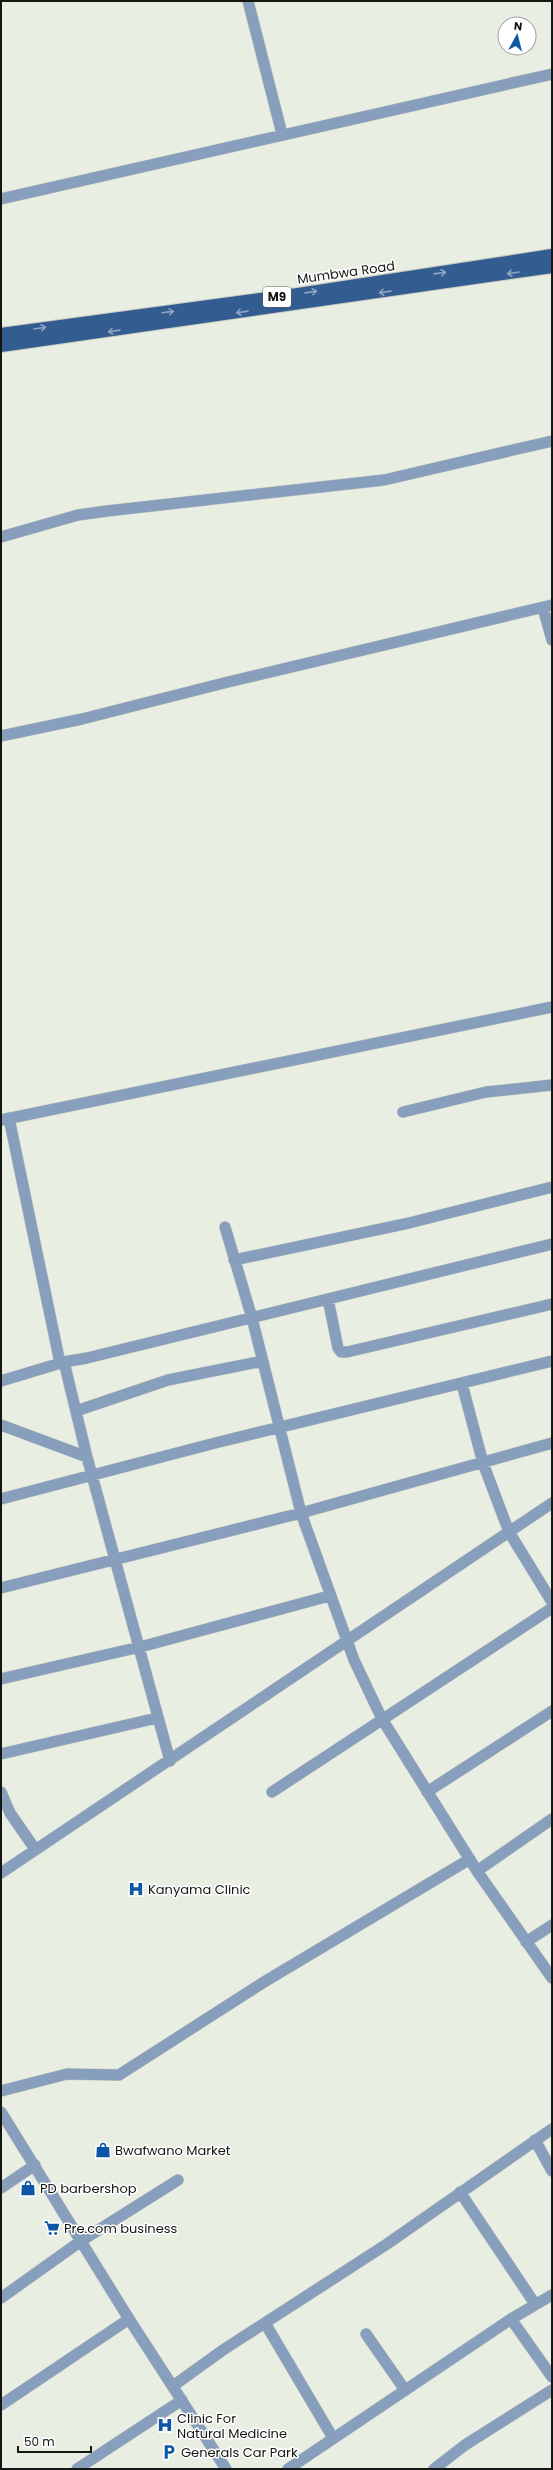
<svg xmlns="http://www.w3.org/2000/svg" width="553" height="2470" viewBox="0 0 553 2470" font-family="Poppins,sans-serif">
  <rect width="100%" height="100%" fill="#e9eee2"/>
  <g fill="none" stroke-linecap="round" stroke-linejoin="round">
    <defs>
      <path id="street" d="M248,1L282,134
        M1,199L552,74
        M1,537L78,515L107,511L384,480L552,441
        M543,608L552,640
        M1,736L82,719L224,683L552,605
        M403,1112L486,1092L552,1085
        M9,1118L60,1363
        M1,1120L552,1007
        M225,1227L252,1318L301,1513L354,1660L382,1719L477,1871L552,1978
        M234,1260L409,1223L552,1187
        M328,1299L338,1348L341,1352H347L552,1304
        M64,1362L87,1457
        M1,1381L64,1362L87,1358L552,1244
        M462,1384L483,1463L509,1532L552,1602
        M76,1411L168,1380L263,1361
        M1,1425L87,1457L170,1761
        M1,1499L219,1442L552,1361
        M1,1588L301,1513L552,1443
        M1,1679L140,1647L329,1596
        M1,1754L157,1718
        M1,1792L10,1813L35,1849
        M272,1792L552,1608
        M427,1792L552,1711
        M477,1871L552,1819
        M1,1873L552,1503
        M526,1942L552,1925
        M1,2091L67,2074L119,2075L264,1982L470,1859
        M1,2112L129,2319L226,2469
        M535,2140L552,2171
        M1,2188L35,2165
        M460,2192L535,2304
        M1,2298L81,2241L178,2180
        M511,2319L552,2377
        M265,2323L333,2438
        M366,2334L405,2390
        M173,2386L223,2350L387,2244L552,2129
        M1,2405L129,2319
        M77,2469L182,2400
        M288,2469L511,2319L552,2295
        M434,2469L465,2445L552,2390"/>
      <path id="primary" d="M1,334L298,294L552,255
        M1,346L552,267"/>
    </defs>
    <!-- street casing -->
    <use href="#street" stroke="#c7cbc1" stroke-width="12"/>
    <!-- primary casing -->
    <use href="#primary" stroke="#c7cbc1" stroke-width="14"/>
    <!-- street -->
    <use href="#street" stroke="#879ebc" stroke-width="11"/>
    <!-- primary -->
    <use href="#primary" stroke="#335c91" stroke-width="12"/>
  </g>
  <!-- one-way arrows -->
  <defs><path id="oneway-shaft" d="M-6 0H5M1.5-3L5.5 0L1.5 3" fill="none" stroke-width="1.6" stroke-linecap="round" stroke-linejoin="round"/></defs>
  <g stroke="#8fa5c2">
    <use href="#oneway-shaft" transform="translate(440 273) rotate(-8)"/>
    <use href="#oneway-shaft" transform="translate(513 273) rotate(171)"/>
    <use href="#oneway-shaft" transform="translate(311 292) rotate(-8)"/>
    <use href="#oneway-shaft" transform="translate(385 292) rotate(172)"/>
    <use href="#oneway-shaft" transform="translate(168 312) rotate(-7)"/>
    <use href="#oneway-shaft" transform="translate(242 312) rotate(172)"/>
    <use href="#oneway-shaft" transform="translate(40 328) rotate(-9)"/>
    <use href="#oneway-shaft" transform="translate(114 331) rotate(172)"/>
  </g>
  <!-- icons -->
  <defs>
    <symbol id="hospital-bare" viewBox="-9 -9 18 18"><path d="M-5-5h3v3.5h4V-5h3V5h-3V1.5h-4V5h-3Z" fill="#0d55a5" stroke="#fff" stroke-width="2.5" paint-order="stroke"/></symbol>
    <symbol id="shop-bare" viewBox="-9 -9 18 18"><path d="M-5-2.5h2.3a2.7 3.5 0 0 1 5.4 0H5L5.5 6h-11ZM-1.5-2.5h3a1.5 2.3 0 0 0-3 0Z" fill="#0d55a5" stroke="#fff" stroke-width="2.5" paint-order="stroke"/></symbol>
    <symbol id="supermarket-bare" viewBox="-9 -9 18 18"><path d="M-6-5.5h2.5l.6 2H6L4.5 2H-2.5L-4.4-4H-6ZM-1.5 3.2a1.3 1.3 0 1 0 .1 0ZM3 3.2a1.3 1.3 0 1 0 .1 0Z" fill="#0d55a5" stroke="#fff" stroke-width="2.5" paint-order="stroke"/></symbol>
    <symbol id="parking-bare" viewBox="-9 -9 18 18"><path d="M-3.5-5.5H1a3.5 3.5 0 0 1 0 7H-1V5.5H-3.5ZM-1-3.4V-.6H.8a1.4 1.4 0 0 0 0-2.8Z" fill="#0d55a5" stroke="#fff" stroke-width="2.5" paint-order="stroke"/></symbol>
  </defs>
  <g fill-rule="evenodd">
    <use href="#hospital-bare" x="125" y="1878" width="22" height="22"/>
    <use href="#shop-bare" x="92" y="2139" width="22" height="22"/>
    <use href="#shop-bare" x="17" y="2177" width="22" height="22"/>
    <use href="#supermarket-bare" x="41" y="2217" width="22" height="22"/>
    <use href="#hospital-bare" x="154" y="2414" width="22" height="22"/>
    <use href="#parking-bare" x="158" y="2441" width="22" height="22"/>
  </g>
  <g text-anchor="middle" stroke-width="3" stroke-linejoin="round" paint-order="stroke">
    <!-- shield labels -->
    <rect fill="#fff" stroke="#5a5c59" stroke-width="1" x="263" y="287" width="28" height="20" rx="3"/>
    <g font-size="12" font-weight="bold" fill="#141612">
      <text x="277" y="301">M9</text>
    </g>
    <!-- street labels -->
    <g font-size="13" fill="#141612" stroke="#fff">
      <text transform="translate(346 272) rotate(-8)" y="5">Mumbwa Road</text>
    </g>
    <!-- poi labels -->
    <g font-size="13" fill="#141612" stroke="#fff" text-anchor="start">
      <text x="148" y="1894">Kanyama Clinic</text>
      <text x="115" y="2155">Bwafwano Market</text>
      <text x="40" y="2193">PD barbershop</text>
      <text x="64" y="2233">Pre.com business</text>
      <text x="177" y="2423">Clinic For<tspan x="177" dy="15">Natural Medicine</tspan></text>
      <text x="181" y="2457">Generals Car Park</text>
    </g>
  </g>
  <!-- border -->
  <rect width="553" height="2470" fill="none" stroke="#141612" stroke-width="4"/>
  <!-- north arrow -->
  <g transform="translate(517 36) rotate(7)"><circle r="19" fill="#ffffff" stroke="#a1a2a0"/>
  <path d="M0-3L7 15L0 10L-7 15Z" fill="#0d55a5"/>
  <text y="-6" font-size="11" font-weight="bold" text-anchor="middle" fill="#141612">N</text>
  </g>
  <!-- scale -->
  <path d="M18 2446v6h73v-6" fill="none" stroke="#141612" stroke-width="2"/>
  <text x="24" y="2446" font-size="12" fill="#141612" stroke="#ffffff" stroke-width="3" paint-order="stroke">50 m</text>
</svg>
